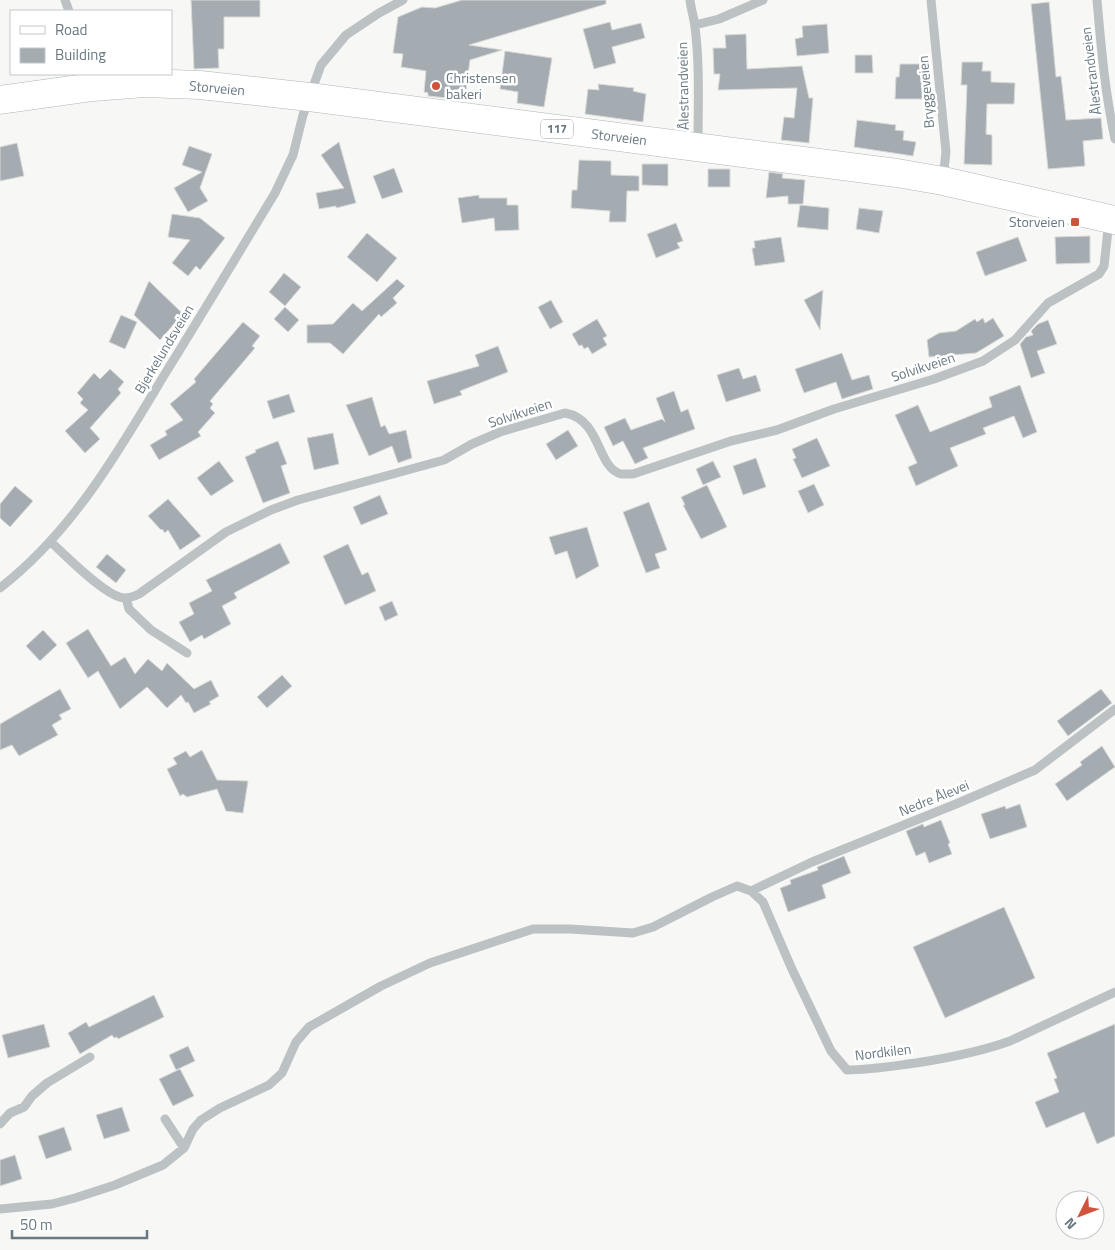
<svg xmlns="http://www.w3.org/2000/svg" width="1115" height="1250" viewBox="0 0 1115 1250" font-family="'Titillium Web',sans-serif">
  <rect width="100%" height="100%" fill="#f7f7f5"/>
  <!-- building -->
  <path fill="#a4acb1" stroke="#d9d9d7" d="M191,0H260V17H224V49H218L219,68L194,69Z
    M462,0H606V4L469,45L502,50L470,60L466,90L458,89L457,99L428,96V93L424,92L426,71L401,67L403,54L393,53L398,17L422,7L435,8Z
    M1049,2L1056,77L1061,76L1066,120L1101,118L1103,139L1083,141L1085,166L1048,169L1031,4Z
    M610,22L612,30L641,23L645,38L612,47L616,63L594,69L583,29Z
    M827,24L829,53L797,56L795,39L803,37L802,26Z
    M746,34L747,69L802,66L809,98H813L809,143L781,140L784,117L794,118L797,88L718,90L720,74H714L713,48H726L725,35Z
    M505,51L552,58L544,107L517,103L518,92L500,89Z
    M855,55H872L873,73H855Z
    M962,62H983L982,71H991V82L1015,83L1014,104H987L986,134L992,135V165L964,164L967,85H961Z
    M900,64H929L928,99H895L896,77H899Z
    M598,84L634,88L633,91L646,94L643,122L585,114L588,89L599,90Z
    M857,120L896,125L895,130L904,131L903,140L916,142L913,156L854,147Z
    M339,142L356,203L336,208V206L319,209L316,193L344,188L321,155Z
    M17,143L24,176L0,181V147Z
    M189,146L212,154L200,188L208,201L188,212L174,188L202,172L182,165Z
    M579,160L611,161V175L639,176V191H627L626,222H609L610,211L571,208L572,190H577Z
    M642,164H668V186L642,185Z
    M394,168L403,192L382,199L373,176Z
    M708,169H730V187H708Z
    M769,172L783,174L782,178L805,180L803,204H788V196L766,198Z
    M479,195V198H507V205H518L519,230L495,231L494,218L462,223L458,198Z
    M800,205L829,208L828,230L797,227Z
    M859,208L883,211L879,233L856,229Z
    M172,214L200,218L225,238L200,270L196,266L188,276L172,263L190,240L168,237Z
    M676,223L683,241L677,243L680,248L656,258L647,234Z
    M367,233L397,258L377,282L347,257Z
    M1090,236V263L1056,264L1055,237Z
    M781,237L785,262L755,266L752,248H755L754,241Z
    M1018,237L1027,261L985,276L976,252Z
    M284,273L301,287L285,306L269,292Z
    M397,279L405,286L393,298L397,303L381,317L379,314L343,354L330,343H307V325L333,324L353,303L362,311Z
    M149,281L183,314L160,340L134,315Z
    M823,290L820,330L804,300Z
    M551,300L563,322L550,329L538,307Z
    M285,307L299,320L288,332L274,319Z
    M121,315L137,322L125,349L109,342Z
    M983,318L985,323L993,318L1004,336L976,353L929,357L927,340L939,333L956,331L975,319L977,322Z
    M597,319L607,336L603,338L607,345L592,354L588,347L584,349L582,345L579,346L572,334Z
    M1048,320L1057,344L1037,351L1045,373L1031,378L1020,344L1026,337L1033,335L1031,331L1038,324Z
    M243,322L260,336L252,346L255,348L210,401L213,404L210,408L215,413L198,432L201,436L159,460L150,445L167,435L165,431L183,420L170,404L196,382L194,379Z
    M498,346L508,372L460,391L462,395L434,404L427,381L479,366L475,355Z
    M842,353L852,380L869,375L873,389L842,399L836,382L804,393L795,369Z
    M739,368L743,379L756,375L761,391L726,402L717,375Z
    M110,369L124,382L118,389L121,393L90,428L100,439L85,453L65,431L88,410L80,403L83,399L77,393L94,373L100,379Z
    M1020,385L1037,432L1023,438L1014,416L983,428L986,434L950,448L958,466L916,486L908,467L917,463L895,415L918,405L930,432L992,407L989,397Z
    M674,391L681,412L688,409L695,429L643,448L648,458L635,464L623,441L613,446L604,427L625,418L631,430L662,419L665,422L656,398Z
    M289,394L295,412L273,419L267,401Z
    M372,397L381,427L385,425L389,434L406,430L412,458L398,463L392,446L369,456L346,405Z
    M568,430L578,446L556,460L546,444Z
    M333,433L339,464L314,470L307,438Z
    M817,438L830,466L802,478L793,459L796,458L792,449Z
    M278,441L287,464L281,466L290,493L263,503L245,457L256,452L255,450Z
    M756,458L766,487L743,495L733,466Z
    M219,461L234,481L211,496L197,478Z
    M713,461L721,477L703,485L696,469Z
    M814,484L824,505L808,513L798,491Z
    M707,485L727,527L701,539L683,505H685L681,497Z
    M15,486L33,501L10,527L0,518V504Z
    M380,495L388,514L361,525L353,507Z
    M168,499L201,536L180,550L168,530L165,533L162,529L161,530L148,516Z
    M649,502L667,550L655,554L660,568L646,573L623,512Z
    M587,527L599,566L576,579L567,551L555,555L549,537Z
    M280,543L290,563L234,593L237,598L222,606L231,624L204,639L202,635L190,642L179,622L194,614L189,603L212,591L206,580Z
    M348,544L362,575L368,572L376,591L345,605L323,556Z
    M107,554L126,570L116,583L96,567Z
    M392,601L398,615L385,621L379,607Z
    M88,629L111,666L125,657L135,674L148,659L162,671L167,663L194,689L211,680L219,696L209,702L211,704L194,713L188,702L186,703L181,695L167,708L147,687L120,709L98,671L88,678L66,643Z
    M43,630L57,645L40,661L26,646Z
    M282,675L292,686L267,708L257,697Z
    M60,689L71,709L59,715L62,719L52,725L58,735L19,756L12,745L0,750V724Z
    M1101,689L1112,703L1068,736L1057,721Z
    M1102,746L1115,767L1067,801L1055,784L1082,765L1080,762Z
    M202,750L217,780L248,781L243,813L226,811L217,789L187,797L183,794L180,796L167,769L177,764L173,758L186,751L190,757Z
    M1020,804L1027,827L990,839L981,814L1005,806L1006,809Z
    M941,820L950,843L948,844L952,854L929,863L925,852L916,856L906,831L923,824L924,827Z
    M844,856L851,873L822,885L826,898L788,912L780,888L791,884L790,880L818,870L817,867Z
    M1004,907L1035,978L945,1018L913,947Z
    M154,995L164,1017L118,1039L117,1037L114,1038L112,1035L80,1054L68,1033L86,1022L89,1027Z
    M44,1024L50,1047L8,1058L2,1035Z
    M1115,1024V1136L1097,1144L1084,1112L1046,1128L1035,1102L1059,1092L1054,1079L1057,1078L1047,1053Z
    M188,1046L195,1061L176,1070L169,1055Z
    M180,1069L194,1096L173,1106L159,1079Z
    M122,1107L130,1131L104,1139L96,1115Z
    M64,1127L72,1150L46,1159L38,1136Z
    M15,1155L22,1179L0,1186V1160Z"/>
  <g fill="none" stroke-linecap="round" stroke-linejoin="round">
    <defs>
      <path id="major" d="M0,100L93,87L144,83L200,85L309,97L897,173L943,181L1115,220"/>
    </defs>
    <!-- major casing -->
    <use href="#major" stroke="#b0b6b8" stroke-width="29"/>
    <!-- minor -->
    <path stroke="#bcc1c4" stroke-width="9" d="M65,0L69,11
      M690,0C691,9 694,18 695,27C700,66 698,105 698,144
      M931,0L946,152L943,178
      M1097,0C1101,46 1105,93 1115,139
      M695,25L719,19L763,0
      M51,542C65,555 106,597 124,598C129,598 135,596 139,594L226,532L271,510L298,500L444,460L472,444L500,432L565,413C602,420 596,467 621,474C624,474 629,474 633,474L731,441L777,430L834,409L934,379L983,361L1015,340L1048,303L1099,274L1104,266L1109,221
      M0,588C72,532 117,454 163,377C201,316 238,254 275,193L293,155L303,115L321,65L346,35L379,13L403,0
      M126,598L129,609L151,630L187,653
      M751,891L812,862L956,804L1035,770L1115,709
      M165,1119L184,1148
      M0,1124L10,1113L24,1107L32,1096L47,1083L90,1057
      M0,1209L52,1204L75,1198L115,1185L163,1165L184,1148L193,1129L201,1120L220,1108L269,1085L282,1073L296,1042L309,1027L381,986L430,963L533,929H570L633,933L653,927L712,897L737,886L751,891L763,902L791,967L831,1051L847,1070C870,1070 893,1066 916,1063C948,1058 980,1052 1010,1041L1115,992"/>
    <!-- major -->
    <use href="#major" stroke="#fff" stroke-width="28"/>
  </g>
  <!-- markers -->
  <g fill="#d0533b" stroke="#fff" stroke-width="2">
    <circle cx="436" cy="86" r="5"/>
    <rect x="1070" y="217" width="10" height="10" rx="2.5"/>
  </g>
  <g text-anchor="middle" stroke-width="5" stroke-linejoin="round" paint-order="stroke">
    <!-- shield labels -->
    <rect fill="#fff" stroke="#96a1a8" stroke-width="1" x="541" y="119.5" width="32" height="19" rx="4"/>
    <g font-size="12" font-weight="bold" fill="#697982">
      <text x="557" y="133">117</text>
    </g>
    <!-- street labels -->
    <g font-size="14" fill="#697982" stroke="#fff">
      <text transform="translate(1091 71) rotate(-97)" y="5">Ålestrandveien</text>
      <text transform="translate(683 86) rotate(-91)" y="5">Ålestrandveien</text>
      <text transform="translate(217 88) rotate(5)" y="5">Storveien</text>
      <text transform="translate(926 92) rotate(-95)" y="5">Bryggeveien</text>
      <text transform="translate(619 137) rotate(7)" y="5">Storveien</text>
      <text transform="translate(164 349) rotate(-59)" y="5">Bjerkelundsveien</text>
      <text transform="translate(923 367) rotate(-18)" y="5">Solvikveien</text>
      <text transform="translate(520 413) rotate(-18)" y="5">Solvikveien</text>
      <text transform="translate(934 798) rotate(-22)" y="5">Nedre Ålevei</text>
      <text transform="translate(883 1052) rotate(-7)" y="5">Nordkilen</text>
    </g>
    <!-- poi labels -->
    <g font-size="14" fill="#697982" stroke="#fff" text-anchor="start">
      <text x="446" y="83">Christensen<tspan x="446" dy="16">bakeri</tspan></text>
      <text x="1065" y="227" text-anchor="end">Storveien</text>
    </g>
  </g>
  <!-- legend -->
  <rect x="10" y="10" width="162" height="65" fill="#ffffff" stroke="#c3c9cd"/>
  <rect x="20" y="26" width="25" height="8" fill="#ffffff" stroke="#c3c9cd"/>
  <text x="55" y="35" font-size="15" fill="#697982">Road</text>
  <rect x="20" y="48" width="25" height="15" fill="#a4acb1" stroke="#c3c9cd"/>
  <text x="55" y="60" font-size="15" fill="#697982">Building</text>
  <!-- north arrow -->
  <g transform="translate(1080 1215) rotate(228)"><circle r="24" fill="#ffffff" stroke="#c3c9cd"/>
  <path d="M0-4L9 19L0 12L-9 19Z" fill="#d0533b"/>
  <text y="-8" font-size="14" font-weight="bold" text-anchor="middle" fill="#697982">N</text>
  </g>
  <!-- scale -->
  <path d="M12 1230v8h135v-8" fill="none" stroke="#697982" stroke-width="2.5"/>
  <text x="20" y="1230" font-size="15" fill="#697982" stroke="#ffffff" stroke-width="4" paint-order="stroke">50 m</text>
</svg>
